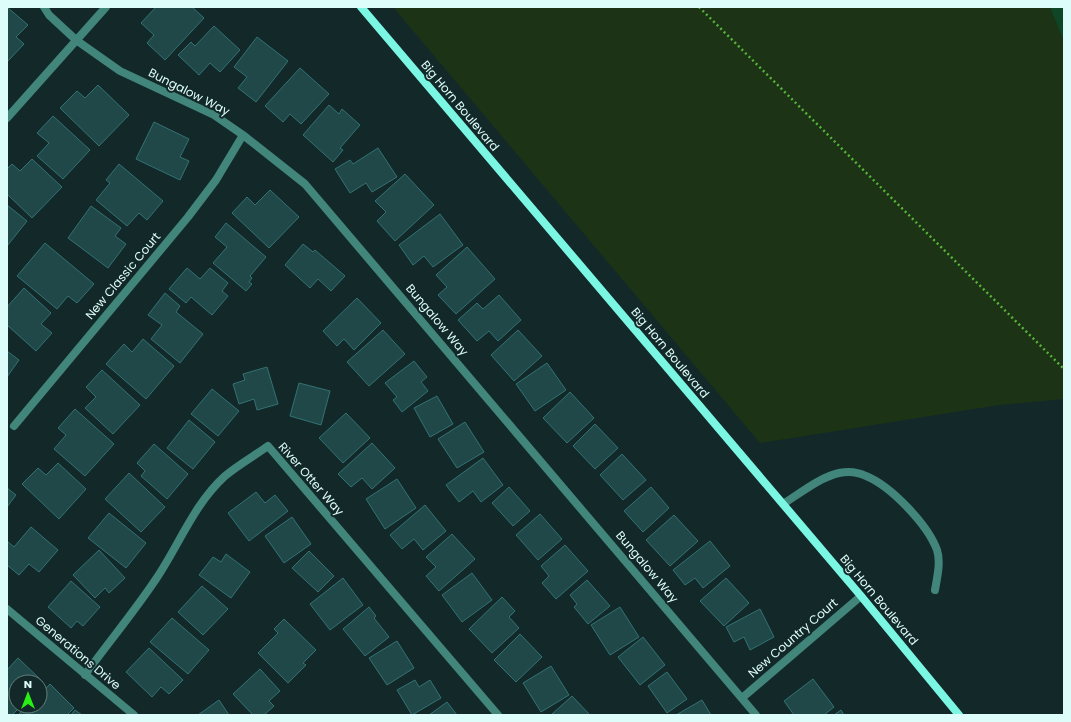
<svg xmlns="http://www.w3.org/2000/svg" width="1071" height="722" viewBox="0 0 1071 722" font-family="Poppins,sans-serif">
  <rect width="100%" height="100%" fill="#132929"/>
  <!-- green -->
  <path fill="#1c3316" d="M393,7H1064V399L999,405L760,443Z"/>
  <!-- water -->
  <path fill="#0f4628" d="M1050,7H1064V41Z"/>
  <!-- building -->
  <path fill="#204849" stroke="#337273" d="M7,7L28,25L16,37L24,44L7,62Z
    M156,7H192L204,18L165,60L147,43L154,35L141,23Z
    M214,26L240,50L220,72L210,63L199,75L178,55L191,42L195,46Z
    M257,37L288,61L256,102L238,88L247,77L234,67Z
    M300,68L329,94L301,124L290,114L283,122L265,106Z
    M98,85L129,115L99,146L60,108L77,91L85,98Z
    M329,105L339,114L342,109L360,125L340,148L343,150L333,162L303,135Z
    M53,116L90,150L63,179L37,156L49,143L37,133Z
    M154,122L189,139L180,157L189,161L180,180L136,159Z
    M378,148L397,177L372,192L366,183L350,193L335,169L350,160L353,164Z
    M32,159L62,187L32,218L7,194V169L12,164L20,171Z
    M119,164L163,201L147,220L139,213L127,226L96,200L110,183L106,180Z
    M405,174L434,205L395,241L377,221L386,212L375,201Z
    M270,190L299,217L269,248L232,213L247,197L255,205Z
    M7,205L27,221L7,246Z
    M91,206L121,228L115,236L126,244L108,268L68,238Z
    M440,214L463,245L433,267L424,256L413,265L399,245Z
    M226,223L266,257L250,276L252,278L249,282L252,284L246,291L213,263L227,247L215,237Z
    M45,243L94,284L77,303L68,296L57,309L17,276Z
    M303,244L313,252L315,250L345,276L331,291L318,279L310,288L285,265Z
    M467,247L495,279L456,314L438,295L447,287L436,275Z
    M187,268L200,279L210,268L228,283L222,291L228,296L212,315L191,297L186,303L169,289Z
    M24,288L51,313L41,324L52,333L36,351L7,325V307Z
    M165,293L180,306L176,312L203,334L180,363L151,339L162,325L148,315Z
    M499,295L521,320L498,341L489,331L477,341L458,320L477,303L483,309Z
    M357,298L381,323L354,350L344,339L337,346L323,331Z
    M383,330L405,354L369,386L347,362Z
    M518,330L542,356L514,381L491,355Z
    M143,339L174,366L146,399L106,364L124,344L132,352Z
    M7,351L19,360L7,377Z
    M414,361L427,377L421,382L428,391L402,412L393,400L397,397L385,383Z
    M547,363L566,390L535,411L516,384Z
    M267,367L278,404L257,410L254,399L239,404L233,384L245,380L243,374Z
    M102,370L140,405L113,434L85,408L96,397L86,387Z
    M299,383L330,391L321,425L290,416Z
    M212,389L239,411L218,436L191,414Z
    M570,392L594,418L567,443L543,418Z
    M437,396L453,424L430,437L414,408Z
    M75,409L114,444L85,476L54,449L66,435L58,428Z
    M346,413L370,438L343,463L319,438Z
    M189,420L215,442L193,469L167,448Z
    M465,422L484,452L457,468L438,439Z
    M595,424L618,448L595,469L573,446Z
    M372,443L395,468L372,489L362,478L351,487L338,474Z
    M154,444L188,474L167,499L141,476L145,471L137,463Z
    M622,454L646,480L623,500L600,475Z
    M483,458L503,485L481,502L473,491L459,502L446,485Z
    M58,463L86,489L59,519L22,484L38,468L46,475Z
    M129,473L165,507L141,532L105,499Z
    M397,479L416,508L385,529L366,499Z
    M509,487L530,511L513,526L492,503Z
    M651,487L669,508L643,532L624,511Z
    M7,488L16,495L7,507Z
    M256,492L265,503L275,495L288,511L249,541L228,513Z
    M425,505L446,531L423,550L414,539L402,549L390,535Z
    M109,513L146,543L126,568L88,538Z
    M540,514L562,539L538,560L516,535Z
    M674,515L698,541L670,566L646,540Z
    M292,517L311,544L284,563L265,536Z
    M31,527L58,550L39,572L29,564L19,575L7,565V544L8,542L14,547Z
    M452,534L475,559L439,591L426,576L436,567L426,557Z
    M710,541L730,566L703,588L695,578L685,585L673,570Z
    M565,545L588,571L556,599L542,583L549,576L541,566Z
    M99,550L125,578L109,593L105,588L95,598L73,575Z
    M309,551L334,576L318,592L292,568Z
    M226,554L250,572L231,598L199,575L213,557L221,562Z
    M472,573L492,600L462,622L442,595Z
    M343,578L363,605L330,630L310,604Z
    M726,578L749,603L724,626L700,601Z
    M587,580L610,606L588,624L574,607L577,604L570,595Z
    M71,581L100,607L83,626L77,621L71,628L48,607Z
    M202,586L228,609L203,635L178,612Z
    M502,597L515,611L509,617L519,628L492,653L469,629Z
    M369,607L376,616L374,618L389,637L365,656L343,629Z
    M620,607L639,637L610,655L591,625Z
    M760,609L774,637L750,650L744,637L734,642L726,627Z
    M172,618L209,650L188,674L150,642Z
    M284,619L316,650L303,663L306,665L288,683L258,653L278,633L274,629Z
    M520,634L542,657L516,682L494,660Z
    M643,637L665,665L640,685L618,657Z
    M397,641L414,668L387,685L369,658Z
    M149,648L183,680L169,694L161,687L152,697L126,672Z
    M18,658L43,682L40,685V682H16V706H21L12,715H9L7,713V670Z
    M551,666L569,695L541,712L523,683Z
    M260,669L280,691L269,701L274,706L264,715H253L233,694Z
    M667,672L687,699L667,713L648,686Z
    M813,679L834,707L824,715H794L784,701Z
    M415,680L419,687L430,680L441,698L412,715L397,690Z
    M50,684L74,708L67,715H18L27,706H40V694Z
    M572,696L590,715H551Z
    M219,700L229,715H198Z
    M702,700L711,715H676Z
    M447,702L457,715H429Z
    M75,710L82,715H71Z
    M841,710L844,715H834Z"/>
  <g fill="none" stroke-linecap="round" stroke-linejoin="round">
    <!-- path -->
    <path stroke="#57b539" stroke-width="2.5" stroke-dasharray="2 3" stroke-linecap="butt" d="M699,7L1064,369"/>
    <!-- service -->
    <path stroke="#41857b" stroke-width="8" d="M783,504C799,494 820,477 839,473C848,471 858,472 866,476C891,486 928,525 937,550C941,562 937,578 935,590"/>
    <!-- minor -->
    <path stroke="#41857b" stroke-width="8" d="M44,7L49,15L76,40L120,71L214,115L243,135L305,184L756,715
      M7,118L106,7
      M14,426L188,217L216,180L243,135
      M7,609L134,715
      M85,675C108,643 134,612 156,579C179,545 194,504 225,476C238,465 254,456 268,446L498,715
      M742,698L861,596"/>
    <!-- secondary -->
    <path stroke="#7bf6e3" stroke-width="8" d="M361,7L861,596L959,715"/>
  </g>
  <g text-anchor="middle" stroke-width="4" stroke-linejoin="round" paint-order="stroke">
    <!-- street labels -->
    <g font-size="12" fill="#ddfdfb" stroke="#132929">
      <text transform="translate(189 92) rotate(27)" y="4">Bungalow Way</text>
      <text transform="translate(460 106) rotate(50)" y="4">Big Horn Boulevard</text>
      <text transform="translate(123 276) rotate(-50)" y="4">New Classic Court</text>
      <text transform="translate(437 320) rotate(50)" y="4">Bungalow Way</text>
      <text transform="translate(670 353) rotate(50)" y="4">Big Horn Boulevard</text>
      <text transform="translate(311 479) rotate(49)" y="4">River Otter Way</text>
      <text transform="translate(647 567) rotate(50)" y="4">Bungalow Way</text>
      <text transform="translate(879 600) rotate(50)" y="4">Big Horn Boulevard</text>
      <text transform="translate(793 638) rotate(-41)" y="4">New Country Court</text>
      <text transform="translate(78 653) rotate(40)" y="4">Generations Drive</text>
    </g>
  </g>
  <!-- border -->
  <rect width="1071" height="722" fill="none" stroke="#ddfdfb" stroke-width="16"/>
  <!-- north arrow -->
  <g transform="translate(28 694)"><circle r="19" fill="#132929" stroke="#647e7d"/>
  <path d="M0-3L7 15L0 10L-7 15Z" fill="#28f016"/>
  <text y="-6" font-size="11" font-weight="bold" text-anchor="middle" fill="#ddfdfb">N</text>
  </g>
</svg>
